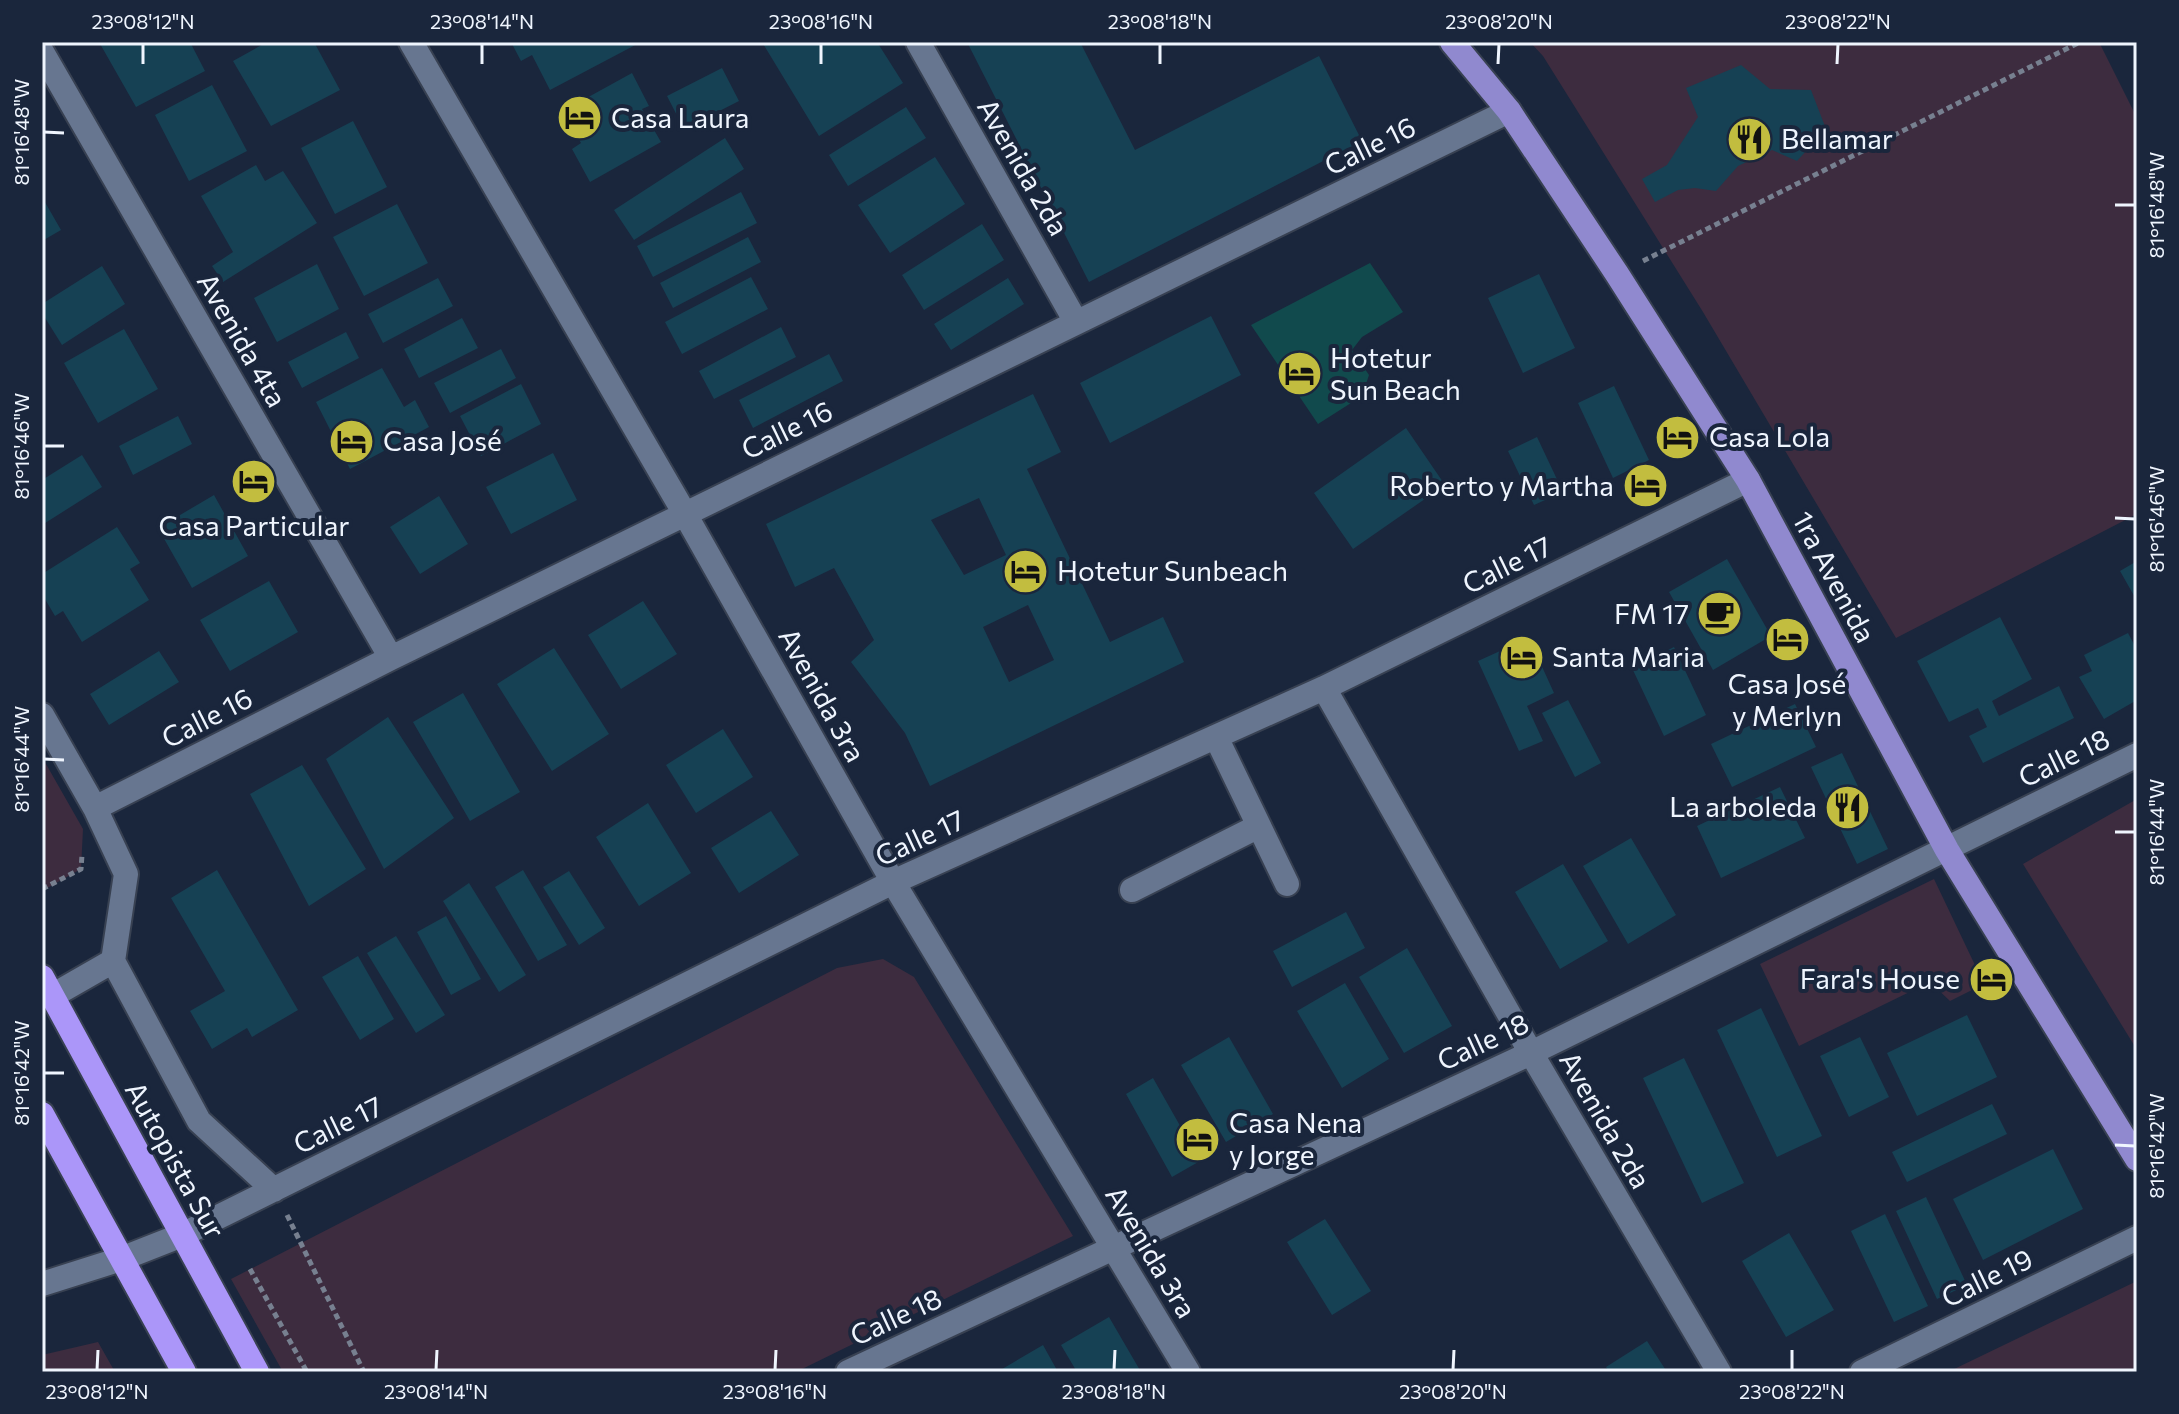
<svg xmlns="http://www.w3.org/2000/svg" width="2179" height="1414" viewBox="0 0 2179 1414" font-family="Commissioner,sans-serif">
  <rect width="100%" height="100%" fill="#1a263c"/>
  <!-- green -->
  <path fill="#3d2c3f" d="M1530,42H2099L2137,118V514L1896,638L1703,312L1543,56Z
    M42,757L83,829L81,869L42,891Z
    M2137,799V1050L2023,864Z
    M1934,879L1984,984L1950,1001L1930,982L1799,1046L1760,964Z
    M883,959L914,977L1073,1236L796,1372H283L231,1279L837,968Z
    M2137,1281V1372H1948Z
    M98,1342L115,1372H42V1355Z"/>
  <!-- water -->
  <path fill="#114a4d" d="M1370,263L1403,312L1362,337L1352,350L1369,375L1362,396L1318,424L1251,325Z"/>
  <!-- building -->
  <path fill="#164154" fill-rule="evenodd" d="M99,42H190L205,71L136,107Z
    M267,42H314L340,90L271,126L233,61Z
    M511,42H641L550,90L532,55L521,61Z
    M762,42H877L903,83L819,136Z
    M967,42H1080L1135,150L1319,56L1362,141L1089,282Z
    M1741,65L1770,89L1811,90L1826,129L1797,161L1772,150L1738,166L1716,191L1695,188L1678,190L1655,202L1642,179L1667,165L1698,117L1686,88Z
    M722,68L739,101L684,129L667,96Z
    M632,73L649,106L642,109L661,142L590,182L572,149L581,143L563,111Z
    M212,85L247,151L189,181L155,115Z
    M906,107L926,138L848,186L829,155Z
    M353,121L387,187L335,214L301,148Z
    M725,138L744,169L634,240L614,210Z
    M935,157L965,204L890,253L858,205Z
    M256,165L265,181L283,171L317,223L223,282L212,266L233,252L201,196Z
    M741,192L757,223L653,277L637,246Z
    M42,197L61,230L42,241Z
    M397,204L428,263L364,296L333,237Z
    M982,224L1004,260L924,310L902,275Z
    M748,237L761,262L673,308L660,283Z
    M317,264L339,309L277,342L254,298Z
    M102,266L125,304L62,345L42,313V304Z
    M1539,274L1575,348L1523,373L1488,298Z
    M751,277L768,309L682,354L665,322Z
    M438,278L453,306L383,343L368,314Z
    M1008,278L1024,304L951,350L934,324Z
    M1211,316L1241,375L1110,443L1080,383Z
    M462,318L478,348L419,378L404,349Z
    M781,327L796,357L714,399L699,371Z
    M124,329L158,389L98,423L64,363Z
    M346,332L359,358L302,388L288,362Z
    M501,349L516,378L450,413L434,383Z
    M829,354L843,381L753,428L739,400Z
    M382,368L404,407L415,400L429,427L350,469L316,402Z
    M521,384L541,424L481,456L460,416Z
    M1614,386L1649,460L1613,478L1578,403Z
    M1033,394L1061,452L1027,469L1110,642L1163,617L1184,662L930,786L905,733L851,662L874,640L834,568L795,587L766,524ZM979,498L1006,555L964,575L931,520ZM1028,605L1054,660L1009,682L983,627Z
    M178,416L192,444L133,475L119,446Z
    M1406,428L1445,485L1353,549L1314,493Z
    M1537,437L1563,492L1534,505L1508,451Z
    M553,453L577,500L511,534L486,487Z
    M82,455L102,487L42,525V480Z
    M214,495L248,556L192,588L158,528Z
    M439,496L468,544L420,574L390,527Z
    M117,527L140,563L130,569L149,600L82,642L63,611L55,616L42,594V574Z
    M1727,559L1771,636L1713,670L1669,592Z
    M2137,561V601L2120,571Z
    M269,581L298,632L230,671L200,620Z
    M643,601L677,654L621,689L588,635Z
    M2000,617L2032,679L1992,701L1999,716L2059,686L2074,718L1983,763L1969,736L1987,727L1978,708L1949,722L1917,661Z
    M2128,633L2137,650V700L2104,719L2079,677L2092,671L2084,655Z
    M1529,638L1554,693L1527,706L1543,741L1519,751L1478,661Z
    M1674,647L1706,715L1664,736L1632,668Z
    M554,648L609,734L552,771L497,684Z
    M159,651L179,682L109,725L90,694Z
    M463,693L520,792L470,821L413,722Z
    M1568,700L1601,763L1575,777L1542,713Z
    M1795,704L1816,747L1732,787L1711,744Z
    M388,717L454,818L384,869L326,759Z
    M723,729L753,777L696,813L666,765Z
    M1842,753L1888,849L1857,864L1811,767Z
    M302,765L366,869L309,906L250,794Z
    M1780,787L1805,838L1721,878L1697,826Z
    M648,803L691,873L639,906L596,837Z
    M771,811L799,855L739,893L711,848Z
    M1631,838L1676,915L1628,944L1583,866Z
    M1563,864L1608,941L1560,969L1515,892Z
    M217,870L298,1010L252,1037L247,1028L212,1049L190,1011L225,991L171,898Z
    M523,870L567,945L538,961L495,887Z
    M569,871L605,928L579,945L543,887Z
    M469,883L526,975L499,992L443,901Z
    M1346,912L1365,948L1292,987L1273,951Z
    M446,916L481,979L451,995L417,932Z
    M396,936L445,1015L416,1033L367,953Z
    M1407,948L1452,1026L1404,1053L1359,977Z
    M358,956L394,1019L360,1040L322,977Z
    M1345,983L1389,1059L1342,1088L1297,1011Z
    M1761,1008L1822,1136L1777,1157L1717,1030Z
    M1967,1015L1997,1077L1917,1116L1887,1053Z
    M1229,1037L1273,1114L1226,1142L1181,1065Z
    M1860,1037L1889,1097L1849,1117L1820,1056Z
    M1684,1058L1744,1183L1702,1203L1643,1078Z
    M1153,1078L1200,1161L1172,1177L1126,1094Z
    M1992,1104L2007,1134L1907,1182L1892,1152Z
    M2053,1149L2083,1209L1983,1260L1953,1199Z
    M1926,1197L1967,1285L1937,1299L1896,1211Z
    M1885,1214L1928,1306L1894,1322L1851,1231Z
    M1325,1219L1371,1291L1332,1315L1287,1242Z
    M1789,1233L1834,1310L1786,1337L1742,1261Z
    M1109,1317L1141,1372H1077L1061,1345Z
    M1647,1341L1667,1372H1609L1606,1367Z
    M1043,1345L1058,1372H997Z"/>
  <g fill="none" stroke-linecap="round" stroke-linejoin="round">
    <defs>
      <path id="minor" d="M411,42L685,514L893,882L1188,1372
        M918,42L1076,322
        M42,52L391,658
        M1324,688L1531,1053L1719,1372
        M42,715L95,808L126,874L113,961L199,1121L274,1190
        M1216,737L1287,884
        M95,808L391,658L1509,111
        M1132,890L1259,826
        M52,996L113,961
        M42,1284L121,1259L182,1235L893,882L1324,688L1748,480
        M848,1372L1531,1053L2137,755
        M1862,1372L2137,1238"/>
      <path id="major" d="M1452,42L1509,111L1617,274L1748,480L1947,850L2137,1159"/>
      <path id="highway" d="M42,977L257,1372
        M42,1114L184,1372"/>
    </defs>
    <!-- minor casing -->
    <use href="#minor" stroke="#384152" stroke-width="28"/>
    <!-- major casing -->
    <use href="#major" stroke="#384152" stroke-width="28"/>
    <!-- highway casing -->
    <use href="#highway" stroke="#384152" stroke-width="28"/>
    <!-- path -->
    <path stroke="#778090" stroke-width="5" stroke-dasharray="6 4" stroke-linecap="butt" d="M1643,261L2080,42
      M42,889L81,869L82,855
      M287,1215L364,1372
      M250,1269L307,1372"/>
    <!-- minor -->
    <use href="#minor" stroke="#677690" stroke-width="24"/>
    <!-- major -->
    <use href="#major" stroke="#9089cf" stroke-width="24"/>
    <!-- highway -->
    <use href="#highway" stroke="#ab96f9" stroke-width="24"/>
  </g>
  <!-- ticks -->
  <path fill="none" stroke="#eff5fe" stroke-width="3" d="M143,64V44M482,64V44M821,64V44M1160,64V44M1498,64L1499,44M1837,64L1838,44M44,132L64,133M2115,205H2135M44,446H64M2115,518L2135,519M44,759L64,760M2115,832H2135M44,1073H64M2115,1145L2135,1146M97,1370L98,1350M436,1370L437,1350M775,1370L776,1350M1114,1370L1115,1350M1453,1370L1454,1350M1792,1370V1350"/>
  <!-- icons -->
  <defs>
    <symbol id="hotel-disc" viewBox="-11 -11 22 22"><circle r="9.5" fill="#c2bd3f" stroke="#1a263c"/><path d="M-6-4.5h1.5V1H6V5H4.5V3h-9V5H-6ZM-4 0a1.8 1.8 0 1 1 3.6 0ZM.5 0V-2.5h3Q6-2.5 6 0Z" fill="#111"/></symbol>
    <symbol id="restaurant-disc" viewBox="-11 -11 22 22"><circle r="9.5" fill="#c2bd3f" stroke="#1a263c"/><path d="M-5-6h1v4h1v-4h1v4h1v-4h1v5L-1.5 .5V6h-2V.5L-5-1ZM5-6V6H3V1.5H1.5Q1.5-4 5-6Z" fill="#111"/></symbol>
    <symbol id="cafe-disc" viewBox="-11 -11 22 22"><circle r="9.5" fill="#c2bd3f" stroke="#1a263c"/><path d="M-5.5-4.5H6V0H3Q3 3.5 0 3.5H-2.5Q-5.5 3.5-5.5 0ZM3-3.2v2h1.7v-2ZM-6 4.5H4V6H-6Z" fill="#111"/></symbol>
  </defs>
  <g fill-rule="evenodd">
    <use href="#hotel-disc" x="554" y="92" width="51" height="51"/>
    <use href="#restaurant-disc" x="1724" y="114" width="51" height="51"/>
    <use href="#hotel-disc" x="1274" y="348" width="51" height="51"/>
    <use href="#hotel-disc" x="1652" y="412" width="51" height="51"/>
    <use href="#hotel-disc" x="326" y="416" width="51" height="51"/>
    <use href="#hotel-disc" x="228" y="456" width="51" height="51"/>
    <use href="#hotel-disc" x="1620" y="460" width="51" height="51"/>
    <use href="#hotel-disc" x="1000" y="546" width="51" height="51"/>
    <use href="#cafe-disc" x="1694" y="588" width="51" height="51"/>
    <use href="#hotel-disc" x="1762" y="614" width="51" height="51"/>
    <use href="#hotel-disc" x="1496" y="632" width="51" height="51"/>
    <use href="#restaurant-disc" x="1822" y="782" width="51" height="51"/>
    <use href="#hotel-disc" x="1966" y="954" width="51" height="51"/>
    <use href="#hotel-disc" x="1172" y="1114" width="51" height="51"/>
  </g>
  <g text-anchor="middle" stroke-width="8" stroke-linejoin="round" paint-order="stroke">
    <!-- poi labels -->
    <g font-size="28" fill="#eff5fe" stroke="#1a263c" text-anchor="start">
      <text x="611" y="128">Casa Laura</text>
      <text x="1781" y="149">Bellamar</text>
      <text x="1330" y="368">Hotetur<tspan x="1330" dy="32">Sun Beach</tspan></text>
      <text x="1709" y="447">Casa Lola</text>
      <text x="383" y="451">Casa José</text>
      <text x="1614" y="496" text-anchor="end">Roberto y Martha</text>
      <text x="254" y="536" text-anchor="middle">Casa Particular</text>
      <text x="1057" y="581">Hotetur Sunbeach</text>
      <text x="1689" y="624" text-anchor="end">FM 17</text>
      <text x="1552" y="667">Santa Maria</text>
      <text x="1787" y="694" text-anchor="middle">Casa José<tspan x="1787" dy="32">y Merlyn</tspan></text>
      <text x="1817" y="817" text-anchor="end">La arboleda</text>
      <text x="1960" y="989" text-anchor="end">Fara's House</text>
      <text x="1229" y="1133">Casa Nena<tspan x="1229" dy="32">y Jorge</tspan></text>
    </g>
    <!-- street labels -->
    <g font-size="28" fill="#eff5fe" stroke="#1a263c">
      <text transform="translate(1370 146) rotate(-26)" y="10">Calle 16</text>
      <text transform="translate(1023 167) rotate(60)" y="10">Avenida 2da</text>
      <text transform="translate(242 340) rotate(60)" y="10">Avenida 4ta</text>
      <text transform="translate(787 430) rotate(-26)" y="10">Calle 16</text>
      <text transform="translate(1507 565) rotate(-26)" y="10">Calle 17</text>
      <text transform="translate(1834 577) rotate(62)" y="10">1ra Avenida</text>
      <text transform="translate(822 695) rotate(61)" y="10">Avenida 3ra</text>
      <text transform="translate(207 718) rotate(-27)" y="10">Calle 16</text>
      <text transform="translate(2064 758) rotate(-26)" y="10">Calle 18</text>
      <text transform="translate(920 838) rotate(-25)" y="10">Calle 17</text>
      <text transform="translate(1483 1042) rotate(-25)" y="10">Calle 18</text>
      <text transform="translate(1605 1120) rotate(60)" y="10">Avenida 2da</text>
      <text transform="translate(338 1125) rotate(-26)" y="10">Calle 17</text>
      <text transform="translate(175 1160) rotate(61)" y="10">Autopista Sur</text>
      <text transform="translate(1151 1252) rotate(59)" y="10">Avenida 3ra</text>
      <text transform="translate(1987 1278) rotate(-26)" y="10">Calle 19</text>
      <text transform="translate(896 1317) rotate(-25)" y="10">Calle 18</text>
    </g>
  </g>
  <!-- border -->
  <rect width="2179" height="1414" fill="none" stroke="#1a263c" stroke-width="88"/>
  <rect x="44" y="44" width="2091" height="1326" fill="none" stroke="#eff5fe" stroke-width="3"/>
  <g font-size="20" text-anchor="middle" fill="#eff5fe">
    <text x="143" y="29">23°08'12"N</text>
    <text x="482" y="29">23°08'14"N</text>
    <text x="821" y="29">23°08'16"N</text>
    <text x="1160" y="29">23°08'18"N</text>
    <text x="1499" y="29">23°08'20"N</text>
    <text x="1838" y="29">23°08'22"N</text>
    <text transform="translate(22 132) rotate(-90)" y="7">81°16'48"W</text>
    <text transform="translate(2157 205) rotate(-90)" y="7">81°16'48"W</text>
    <text transform="translate(22 446) rotate(-90)" y="7">81°16'46"W</text>
    <text transform="translate(2157 519) rotate(-90)" y="7">81°16'46"W</text>
    <text transform="translate(22 759) rotate(-90)" y="7">81°16'44"W</text>
    <text transform="translate(2157 832) rotate(-90)" y="7">81°16'44"W</text>
    <text transform="translate(22 1073) rotate(-90)" y="7">81°16'42"W</text>
    <text transform="translate(2157 1146) rotate(-90)" y="7">81°16'42"W</text>
    <text x="97" y="1399">23°08'12"N</text>
    <text x="436" y="1399">23°08'14"N</text>
    <text x="775" y="1399">23°08'16"N</text>
    <text x="1114" y="1399">23°08'18"N</text>
    <text x="1453" y="1399">23°08'20"N</text>
    <text x="1792" y="1399">23°08'22"N</text>
  </g>
</svg>
